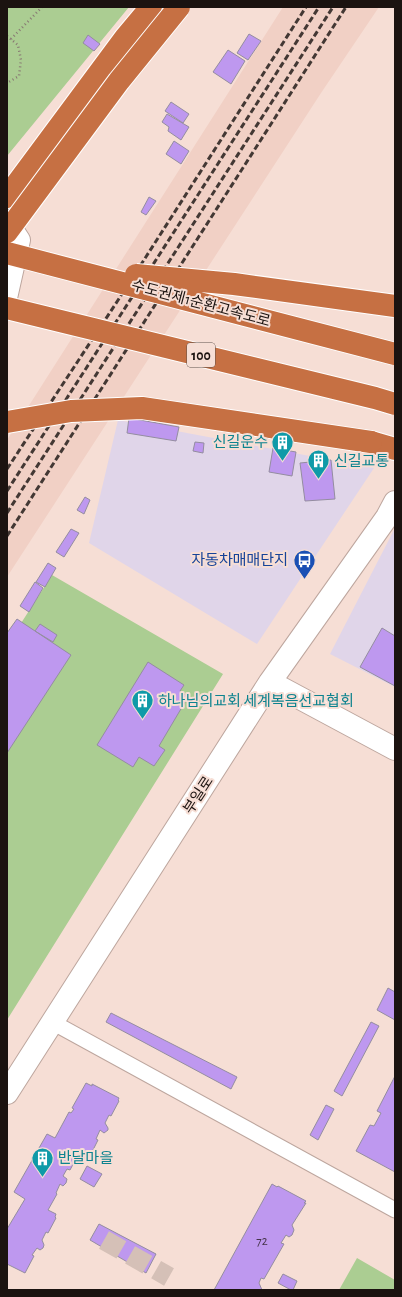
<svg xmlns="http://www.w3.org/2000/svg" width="402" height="1297" viewBox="0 0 402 1297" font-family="'Alegreya Sans','Noto Sans KR',sans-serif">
  <rect width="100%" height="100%" fill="#f6ded5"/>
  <!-- built -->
  <path fill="#f1d0c5" d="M283,7H379L321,93L7,577V440Z"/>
  <!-- industrial -->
  <path fill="#e0d5e9" d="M118,420L374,468L257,644L89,543Z
    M395,528V687L330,654Z"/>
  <!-- green -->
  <path fill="#abcd92" d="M7,7H129L7,156Z
    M52,575L223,674L7,1020V645Z
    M357,1258L395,1280V1290H339Z"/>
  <!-- building -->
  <path fill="#be98ef" stroke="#948da0" d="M249,34L261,41L248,60L237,53Z
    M88,35L100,44L94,51L83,43Z
    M228,50L245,61L231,84L213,72Z
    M171,102L189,114L183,123L165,111Z
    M167,114L189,127L181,140L168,131L169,127L162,122Z
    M174,141L189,151L181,164L166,154Z
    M149,197L156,201L146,215L141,212Z
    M129,418L179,427L176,441L127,433Z
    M195,442L204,443L203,453L193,451Z
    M273,448L296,452L292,476L269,472Z
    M331,460L335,499L305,501L300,463Z
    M85,497L90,500L84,514L77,510Z
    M71,529L79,533L64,557L56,552Z
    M48,563L56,568L45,587L36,582Z
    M35,582L43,588L29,612L20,606Z
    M17,619L71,655L7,753V633Z
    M40,624L57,635L53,642L35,631Z
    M382,628L395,636V686L360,667Z
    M148,662L184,685L180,691L188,697L159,746L165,750L154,766L139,757L133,767L97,745Z
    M388,988L395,992V1020L377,1010Z
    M111,1013L237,1077L231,1089L106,1022Z
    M371,1022L379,1026L342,1096L334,1091Z
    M395,1076V1172L356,1151L370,1125L374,1126L381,1113L377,1111Z
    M86,1083L92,1086V1084L119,1098L118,1100L119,1101L111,1116L109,1115L105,1123L108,1128V1130L104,1133L100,1130L96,1139L98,1140L88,1160L78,1155L70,1170L67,1169L63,1176L67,1179L66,1183L63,1186L60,1184L56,1193L57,1194L48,1210L56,1214L55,1217L56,1218L48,1233L46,1232L42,1240L44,1245L43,1248L40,1250L37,1248L32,1255L34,1256L25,1273L7,1264V1229L25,1199L14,1192L47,1134L55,1138L69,1112L71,1113L74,1109L72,1108Z
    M326,1105L334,1109L318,1140L310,1135Z
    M87,1166L102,1174L94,1187L80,1179Z
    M272,1184L277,1187L278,1186L306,1201L304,1203H306L292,1225L294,1230L292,1235L289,1237L286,1235L281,1243L284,1244L264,1279L261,1278L259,1283L262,1290H214Z
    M99,1224L156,1254L146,1273L90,1240Z
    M283,1274L297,1281L293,1290H291L278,1283Z"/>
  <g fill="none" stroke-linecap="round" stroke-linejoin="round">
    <!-- minor-tunnel -->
    <path stroke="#d5c0b7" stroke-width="20" stroke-dasharray="20 10" stroke-linecap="butt" d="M104,1240L169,1277"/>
    <defs>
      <path id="pedestrian" d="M52,1022L395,1210"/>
      <path id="minor" d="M7,220L20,240L7,298"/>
      <path id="tertiary" d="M270,682L395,749
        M7,1093L270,682L387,517L395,502"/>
      <path id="motorway" d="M7,197L125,38L151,7
        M371,442L395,449"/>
    </defs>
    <!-- pedestrian casing -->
    <use href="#pedestrian" stroke="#bda69e" stroke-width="17"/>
    <!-- minor casing -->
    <use href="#minor" stroke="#bda69e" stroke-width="22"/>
    <!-- tertiary casing -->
    <use href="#tertiary" stroke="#bda69e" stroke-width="24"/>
    <!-- motorway casing -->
    <use href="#motorway" stroke="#fff" stroke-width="24"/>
    <!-- path -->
    <path stroke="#877872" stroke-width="2.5" stroke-dasharray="1 3" stroke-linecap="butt" d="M7,36L18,45L21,60L19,76L7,83
      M11,39L42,7"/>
    <!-- pedestrian -->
    <use href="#pedestrian" stroke="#fff" stroke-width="15"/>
    <!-- minor -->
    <use href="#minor" stroke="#fff" stroke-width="20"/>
    <!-- tertiary -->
    <use href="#tertiary" stroke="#fff" stroke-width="22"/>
    <!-- motorway -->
    <use href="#motorway" stroke="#c67043" stroke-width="22"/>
    <!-- rail -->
    <path stroke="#433834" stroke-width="3" stroke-dasharray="6 3" stroke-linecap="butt" d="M7,469L126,288L306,7
      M7,491L319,7
      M7,513L333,7
      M7,536L346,7"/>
    <defs>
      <path id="motorway-bridge" d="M7,232L119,81L179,7
        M7,253L395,354
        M136,275L234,284L395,306
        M7,308L375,398L395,404
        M7,422L71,411L142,408L371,442"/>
    </defs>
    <!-- motorway-bridge casing -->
    <use href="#motorway-bridge" stroke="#fff" stroke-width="24" stroke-linecap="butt"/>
    <!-- motorway-bridge -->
    <use href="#motorway-bridge" stroke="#c67043" stroke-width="22"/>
  </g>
  <!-- icons -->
  <defs>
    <symbol id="building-pin" viewBox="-11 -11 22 30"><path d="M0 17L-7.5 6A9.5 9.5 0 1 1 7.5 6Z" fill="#0f9aa8" stroke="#f6ded5"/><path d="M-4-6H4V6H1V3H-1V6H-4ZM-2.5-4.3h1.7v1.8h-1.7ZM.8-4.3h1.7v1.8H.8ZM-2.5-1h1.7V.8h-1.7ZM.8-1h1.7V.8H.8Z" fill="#fff"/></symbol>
    <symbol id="bus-pin" viewBox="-11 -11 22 30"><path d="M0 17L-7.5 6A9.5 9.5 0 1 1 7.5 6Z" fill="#1a4fb4" stroke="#f6ded5"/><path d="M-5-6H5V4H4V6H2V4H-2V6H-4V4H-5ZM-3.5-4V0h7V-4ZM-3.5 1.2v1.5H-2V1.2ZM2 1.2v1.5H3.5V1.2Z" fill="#fff"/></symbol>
  </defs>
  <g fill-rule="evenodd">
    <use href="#building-pin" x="270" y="430" width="25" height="34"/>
    <use href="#building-pin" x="306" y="448" width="25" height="34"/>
    <use href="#bus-pin" x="292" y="548" width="25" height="34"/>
    <use href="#building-pin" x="130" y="688" width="25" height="34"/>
    <use href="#building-pin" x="30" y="1146" width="25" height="34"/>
  </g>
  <g text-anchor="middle" stroke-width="4" stroke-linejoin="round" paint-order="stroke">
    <!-- number labels -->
    <g font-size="13" fill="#443448">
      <text x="262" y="1245">72</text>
    </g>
    <!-- shield labels -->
    <rect fill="#f6ded5" stroke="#5d504b" stroke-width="1" x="187" y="343" width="28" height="24" rx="3"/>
    <g font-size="14" font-weight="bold" fill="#1b1310">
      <text x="201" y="360">100</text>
    </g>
    <!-- street labels -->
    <g font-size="15" fill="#1b1310" stroke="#f6ded5">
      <text transform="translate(201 303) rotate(15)" y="5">수도권제1순환고속도로</text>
      <text transform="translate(198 795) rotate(-57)" y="5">부일로</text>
    </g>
    <!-- culture labels -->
    <g font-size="15" fill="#0d838f" stroke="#f6ded5" text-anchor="start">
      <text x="268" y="447" text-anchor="end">신길운수</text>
      <text x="334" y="466">신길교통</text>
      <text x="158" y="706">하나님의교회 세계복음선교협회</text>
      <text x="58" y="1163">반달마을</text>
    </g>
    <!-- transit labels -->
    <g font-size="15" fill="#164399" stroke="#f6ded5" text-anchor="end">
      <text x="288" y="565">자동차매매단지</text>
    </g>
  </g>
  <!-- border -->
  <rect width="402" height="1297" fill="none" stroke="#1b1310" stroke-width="16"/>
</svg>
